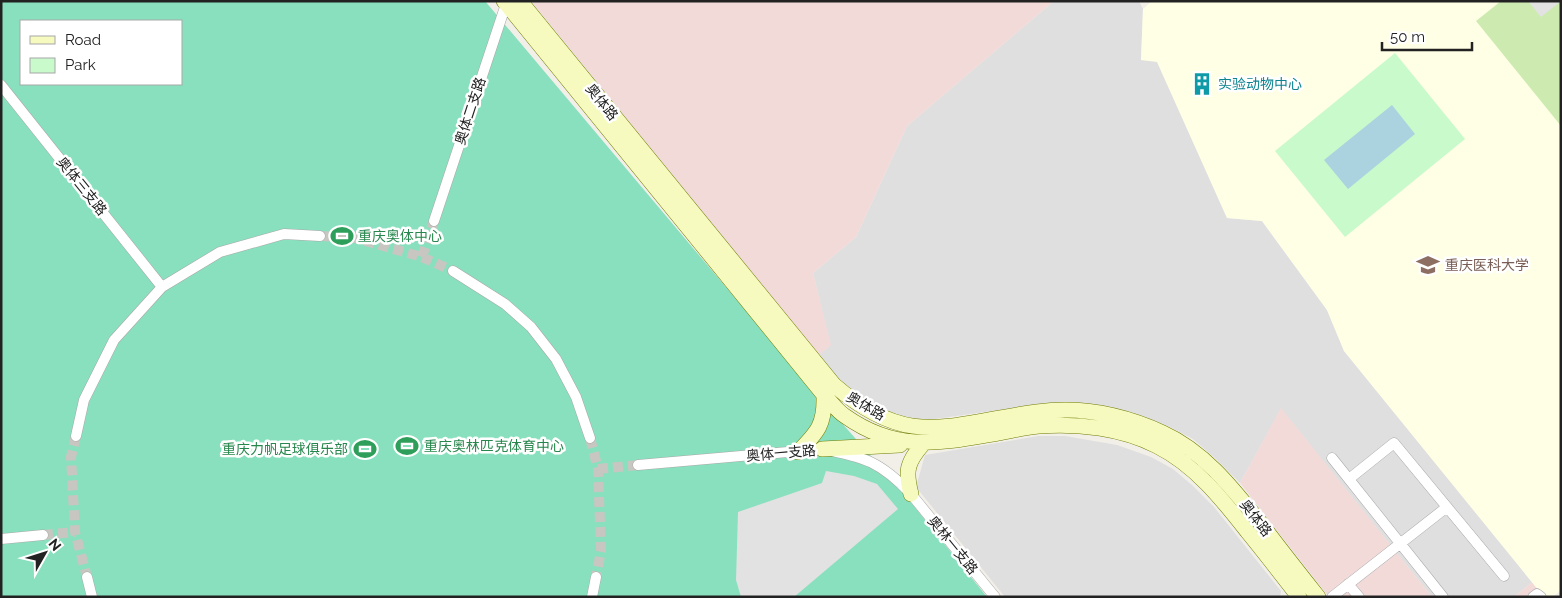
<svg xmlns="http://www.w3.org/2000/svg" width="1562" height="598" viewBox="0 0 1562 598" font-family="Raleway,'Noto Sans SC',sans-serif">
  <rect width="100%" height="100%" fill="#f2efe9"/>
  <!-- residential -->
  <path fill="#e0dfdf" d="M1054,1H1139L1143,9L1141,60L1157,61L1227,218L1262,221L1327,310L1344,351L1532,582L1514,597H1432L1281,409L1240,483L1215,458L1193,439L1168,426L1129,412L1098,405L1067,403L1034,405L928,420L904,417L884,411L862,400L844,386L819,355L830,345L813,273L856,237L907,126Z
    M1039,436H1065L1117,445L1151,457L1173,469L1192,485L1214,507L1281,591L1280,597H1005L916,487L925,455Z"/>
  <!-- commercial -->
  <path fill="#f2dad9" d="M531,1H1054L907,126L856,237L813,273L831,345L819,355Z
    M1281,408L1432,597H1329L1240,483Z
    M1532,582L1544,597H1514Z"/>
  <!-- education -->
  <path fill="#ffffe5" d="M1152,1H1561V590L1553,597H1544L1344,351L1327,310L1262,221L1227,218L1157,62L1141,60L1143,9Z"/>
  <!-- grass -->
  <path fill="#cdebb0" d="M1501,1H1561V126L1476,21Z"/>
  <!-- park -->
  <path fill="#c8facc" d="M1395,53L1465,139L1345,237L1275,151Z"/>
  <!-- pitch -->
  <path fill="#88e0be" fill-rule="evenodd" d="M1,1H485L810,387L901,490L987,597H1ZM21,21H181V84H21Z"/>
  <!-- parking -->
  <path fill="#e2e2e2" d="M1528,1H1561L1541,17Z
    M826,471L854,476L877,484L898,509L794,597H741L736,580L738,512L822,483Z"/>
  <!-- water -->
  <path fill="#aad3df" d="M1392,105L1415,134L1348,189L1324,160Z"/>
  <g fill="none" stroke-linecap="round" stroke-linejoin="round">
    <!-- street-tunnel -->
    <path stroke="#c8c6c1" stroke-width="10" stroke-dasharray="10 5" stroke-linecap="butt" d="M320,236L355,238L422,257L453,271
      M422,257L434,221
      M76,436L71,457L75,532L87,577
      M590,438L598,469L601,551L596,577
      M598,469L638,465
      M43,535L75,532"/>
    <defs>
      <path id="street" d="M1,85L162,287
        M434,221L507,1
        M453,271L505,304L531,327L556,359L576,397L590,438
        M76,436L84,400L114,340L162,287L220,252L284,234L320,236
        M1332,458L1443,597
        M638,465L822,449C865,457 881,462 911,494L995,597
        M1349,479L1394,443L1504,576
        M1,539L43,535
        M87,577L92,597
        M1348,584L1359,597
        M592,597L596,577
        M1332,597L1447,507
        M1533,597L1537,594L1541,597"/>
      <path id="secondary" d="M504,1L824,395C831,402 837,411 845,416C897,453 940,443 998,433C1011,431 1025,427 1039,426C1078,423 1122,428 1157,446C1195,465 1222,499 1247,531C1265,553 1282,575 1299,597
        M520,1L834,385C910,451 950,423 1037,412C1080,406 1124,415 1163,433C1205,452 1234,490 1262,525C1280,549 1299,573 1318,597
        M822,449L900,445
        M798,452C818,432 825,424 824,395
        M911,494C905,471 907,462 923,444"/>
    </defs>
    <!-- street casing -->
    <use href="#street" stroke="#a9a9a9" stroke-width="11"/>
    <!-- secondary casing -->
    <use href="#secondary" stroke="#707d05" stroke-width="16"/>
    <!-- street -->
    <use href="#street" stroke="#fff" stroke-width="10"/>
    <!-- secondary -->
    <use href="#secondary" stroke="#f7fabf" stroke-width="15"/>
  </g>
  <!-- icons -->
  <defs>
    <symbol id="building-bare" viewBox="-9 -9 18 18"><path d="M-4-6H4V6H1V3H-1V6H-4ZM-2.5-4.3h1.7v1.8h-1.7ZM.8-4.3h1.7v1.8H.8ZM-2.5-1h1.7V.8h-1.7ZM.8-1h1.7V.8H.8Z" fill="#0f9aa8" stroke="#fff" stroke-width="2.5" paint-order="stroke"/></symbol>
    <symbol id="stadium-bare" viewBox="-9 -9 18 18"><path d="M0-5a6.5 5 0 1 0 0 10a6.5 5 0 1 0 0-10ZM-3.5-1.8h7v3.6h-7Z" fill="#2e9e5b" stroke="#fff" stroke-width="2.5" paint-order="stroke"/></symbol>
    <symbol id="university-bare" viewBox="-9 -9 18 18"><path d="M0-5L7-2L0 1L-7-2ZM-4 1L0 2.5L4 1V4Q0 6-4 4Z" fill="#8d6e63" stroke="#fff" stroke-width="2.5" paint-order="stroke"/></symbol>
  </defs>
  <g fill-rule="evenodd">
    <use href="#building-bare" x="1186" y="68" width="32" height="32"/>
    <use href="#stadium-bare" x="326" y="220" width="32" height="32"/>
    <use href="#university-bare" x="1412" y="249" width="32" height="32"/>
    <use href="#stadium-bare" x="391" y="430" width="32" height="32"/>
    <use href="#stadium-bare" x="349" y="433" width="32" height="32"/>
  </g>
  <g text-anchor="middle" stroke-width="5" stroke-linejoin="round" paint-order="stroke">
    <!-- culture labels -->
    <g font-size="14" fill="#0d838f" stroke="#fff" text-anchor="start">
      <text x="1218" y="89">实验动物中心</text>
    </g>
    <!-- street labels -->
    <g font-size="14" fill="#222" stroke="#fff">
      <text transform="translate(602 102) rotate(51)" y="5">奥体路</text>
      <text transform="translate(470 111) rotate(-72)" y="5">奥体二支路</text>
      <text transform="translate(82 186) rotate(51)" y="5">奥体三支路</text>
      <text transform="translate(866 406) rotate(30)" y="5">奥体路</text>
      <text transform="translate(781 453) rotate(-5)" y="5">奥体一支路</text>
      <text transform="translate(1256 518) rotate(52)" y="5">奥体路</text>
      <text transform="translate(953 545) rotate(51)" y="5">奥林一支路</text>
    </g>
    <!-- leisure labels -->
    <g font-size="14" fill="#27864d" stroke="#fff" text-anchor="start">
      <text x="358" y="241">重庆奥体中心</text>
      <text x="424" y="451">重庆奥林匹克体育中心</text>
      <text x="348" y="454" text-anchor="end">重庆力帆足球俱乐部</text>
    </g>
    <!-- education labels -->
    <g font-size="14" fill="#785e54" stroke="#fff" text-anchor="start">
      <text x="1445" y="270">重庆医科大学</text>
    </g>
  </g>
  <!-- border -->
  <rect width="1562" height="598" fill="none" stroke="#222222" stroke-width="5"/>
  <!-- legend -->
  <rect x="20" y="20" width="162" height="65" fill="#ffffff" stroke="#a7a7a7"/>
  <rect x="30" y="36" width="25" height="8" fill="#f7fabf" stroke="#a7a7a7"/>
  <text x="65" y="45" font-size="15" fill="#222222">Road</text>
  <rect x="30" y="58" width="25" height="15" fill="#c8facc" stroke="#a7a7a7"/>
  <text x="65" y="70" font-size="15" fill="#222222">Park</text>
  <!-- north arrow -->
  <g transform="translate(45 553) rotate(51)" stroke="#ffffff" stroke-width="4" paint-order="stroke">
  <path d="M0-4L9 19L0 12L-9 19Z" fill="#222222"/>
  <text y="-8" font-size="14" font-weight="bold" text-anchor="middle" fill="#222222">N</text>
  </g>
  <!-- scale -->
  <path d="M1382 42v8h90v-8" fill="none" stroke="#222222" stroke-width="2.5"/>
  <text x="1390" y="42" font-size="15" fill="#222222" stroke="#ffffff" stroke-width="4" paint-order="stroke">50 m</text>
</svg>
